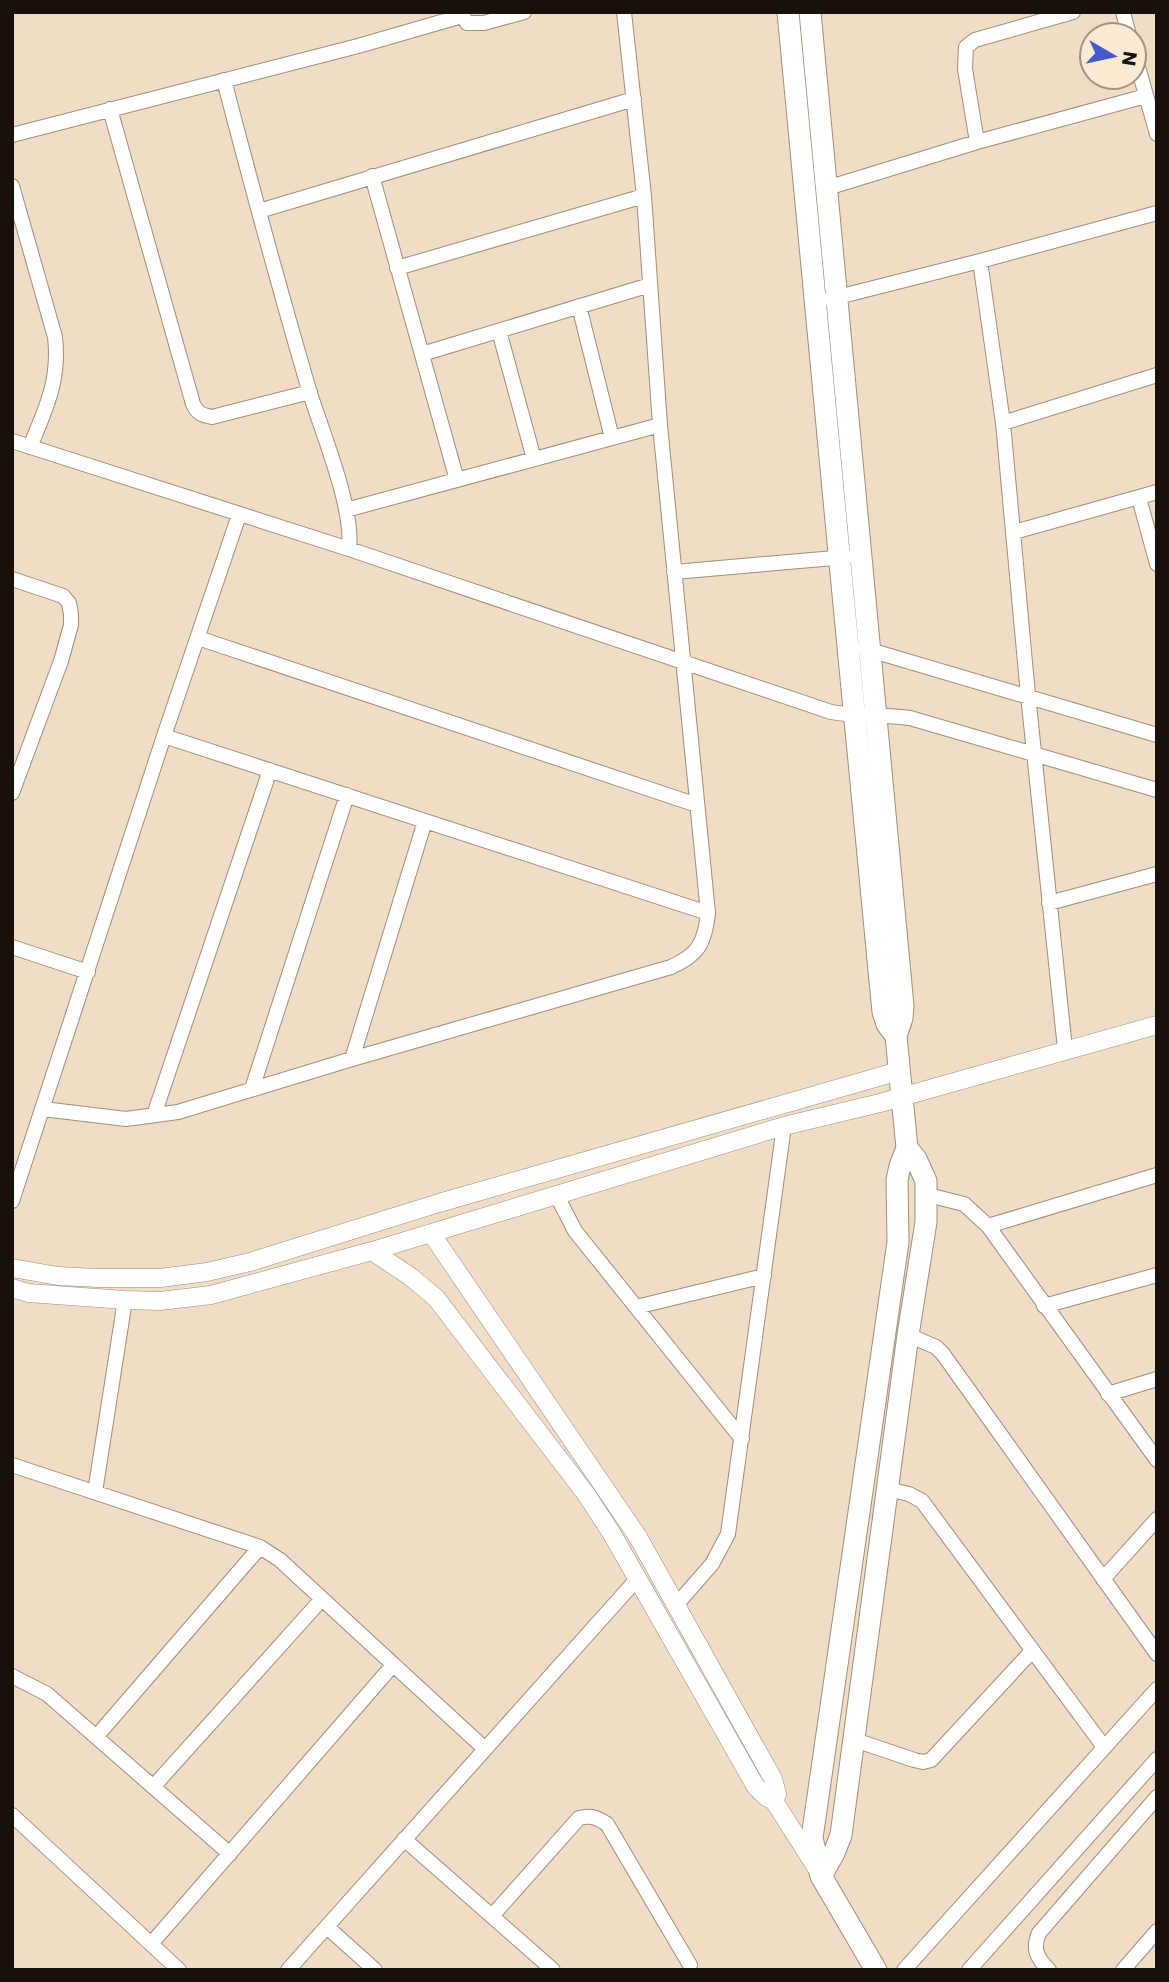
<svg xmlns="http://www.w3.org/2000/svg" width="1169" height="1982" viewBox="0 0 1169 1982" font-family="Poppins,sans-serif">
  <rect width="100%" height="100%" fill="#f1dcc6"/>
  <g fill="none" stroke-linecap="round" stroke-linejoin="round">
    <defs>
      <path id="minor" d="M461,12L467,23H484L524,12
        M1123,12L1129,35
        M1134,53L1157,134
        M224,80C251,184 279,287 309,390C322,432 354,508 349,549
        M110,109L193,404C198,414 202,415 212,417L310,392
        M12,135L358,46L462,16
        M977,142L965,69L966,47L975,40L1073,12
        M372,176L457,480
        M12,186L55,337C60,380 46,408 30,447
        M827,188L977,142L1146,96
        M259,211L634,99
        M980,261L1003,423L1028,695L1065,1049
        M397,268L644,196
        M830,299L980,261L1157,213
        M579,306L612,438
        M499,331L534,459
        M422,354L650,285
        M1003,423L1157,375
        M12,441L349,549L831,712C858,717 884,714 910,718L1157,790
        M1139,498L1157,564
        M346,510L660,425
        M1014,532L1157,492
        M674,572L846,557
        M12,579L63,596L69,603L71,614V625L61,661L12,793
        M198,638L697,805
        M863,648L1157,735
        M164,736L708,913
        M1049,903L1157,874
        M12,947L88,972
        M352,1059L425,821
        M252,1089L347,795
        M43,1109L126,1119L178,1112L352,1059L671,967C698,955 705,943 708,913L660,425L644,196L624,12
        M154,1115L270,770
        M556,1194L575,1231L742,1439
        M928,1195L964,1204L988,1226L1157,1460
        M12,1201L164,736L239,515
        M988,1226L1157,1175
        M1044,1306L1157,1275
        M636,1307L764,1276
        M908,1335L936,1347L943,1354L1157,1654
        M1108,1394L1157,1379
        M12,1465L260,1547L280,1560L485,1749
        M887,1489L909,1494L922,1501L1104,1747
        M95,1492L125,1300
        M1103,1579L1157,1519
        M677,1604L712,1564L728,1534L784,1126
        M12,1676L47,1694L230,1854
        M96,1737L260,1547
        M852,1739L914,1760L923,1762L931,1760L1032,1651
        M153,1787L322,1599
        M12,1815L179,1970
        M404,1839L553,1970
        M492,1916L579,1818C591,1815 596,1817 607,1824L690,1965
        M327,1927L375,1970
        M151,1944L393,1665
        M288,1970L638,1578
        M904,1970L1157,1689
        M969,1970L1157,1759
        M1049,1970C1037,1958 1032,1949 1039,1933L1157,1797
        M1123,1970L1157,1931"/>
      <path id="tertiary" d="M431,1233L638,1537L773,1779L777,1794L774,1801
        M372,1251L411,1277L436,1298L586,1494L612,1534L756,1787L766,1797L774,1801L816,1867
        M12,1268L58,1276L98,1278H160L207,1272L250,1262L439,1203L899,1071
        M12,1288L28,1293L125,1300L160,1301L211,1295L372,1251L784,1126L880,1103L1157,1025"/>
      <path id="secondary" d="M788,12C819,345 851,679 883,1012L887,1024L896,1036
        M810,12L903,1006L902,1018L896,1036L907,1148L900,1166L897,1180L898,1242L812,1838L821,1876L876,1970
        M821,1876L834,1853L841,1835L908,1335L926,1222V1181L916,1159L907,1148"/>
    </defs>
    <!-- minor casing -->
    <use href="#minor" stroke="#a18e79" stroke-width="16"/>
    <!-- tertiary casing -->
    <use href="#tertiary" stroke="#a18e79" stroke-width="19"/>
    <!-- secondary casing -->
    <use href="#secondary" stroke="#a18e79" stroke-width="23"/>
    <!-- minor -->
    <use href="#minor" stroke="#fff" stroke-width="14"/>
    <!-- tertiary -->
    <use href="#tertiary" stroke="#fff" stroke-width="18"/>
    <!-- secondary -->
    <use href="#secondary" stroke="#fff" stroke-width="21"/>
  </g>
  <!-- border -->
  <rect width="1169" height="1982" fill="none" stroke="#18110a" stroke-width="28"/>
  <!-- north arrow -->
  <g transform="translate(1113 56) rotate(99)"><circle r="33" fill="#feead3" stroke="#a29383" stroke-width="2"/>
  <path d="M0-5L12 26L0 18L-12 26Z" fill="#425bce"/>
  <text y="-10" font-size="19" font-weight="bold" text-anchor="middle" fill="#18110a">N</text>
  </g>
</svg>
